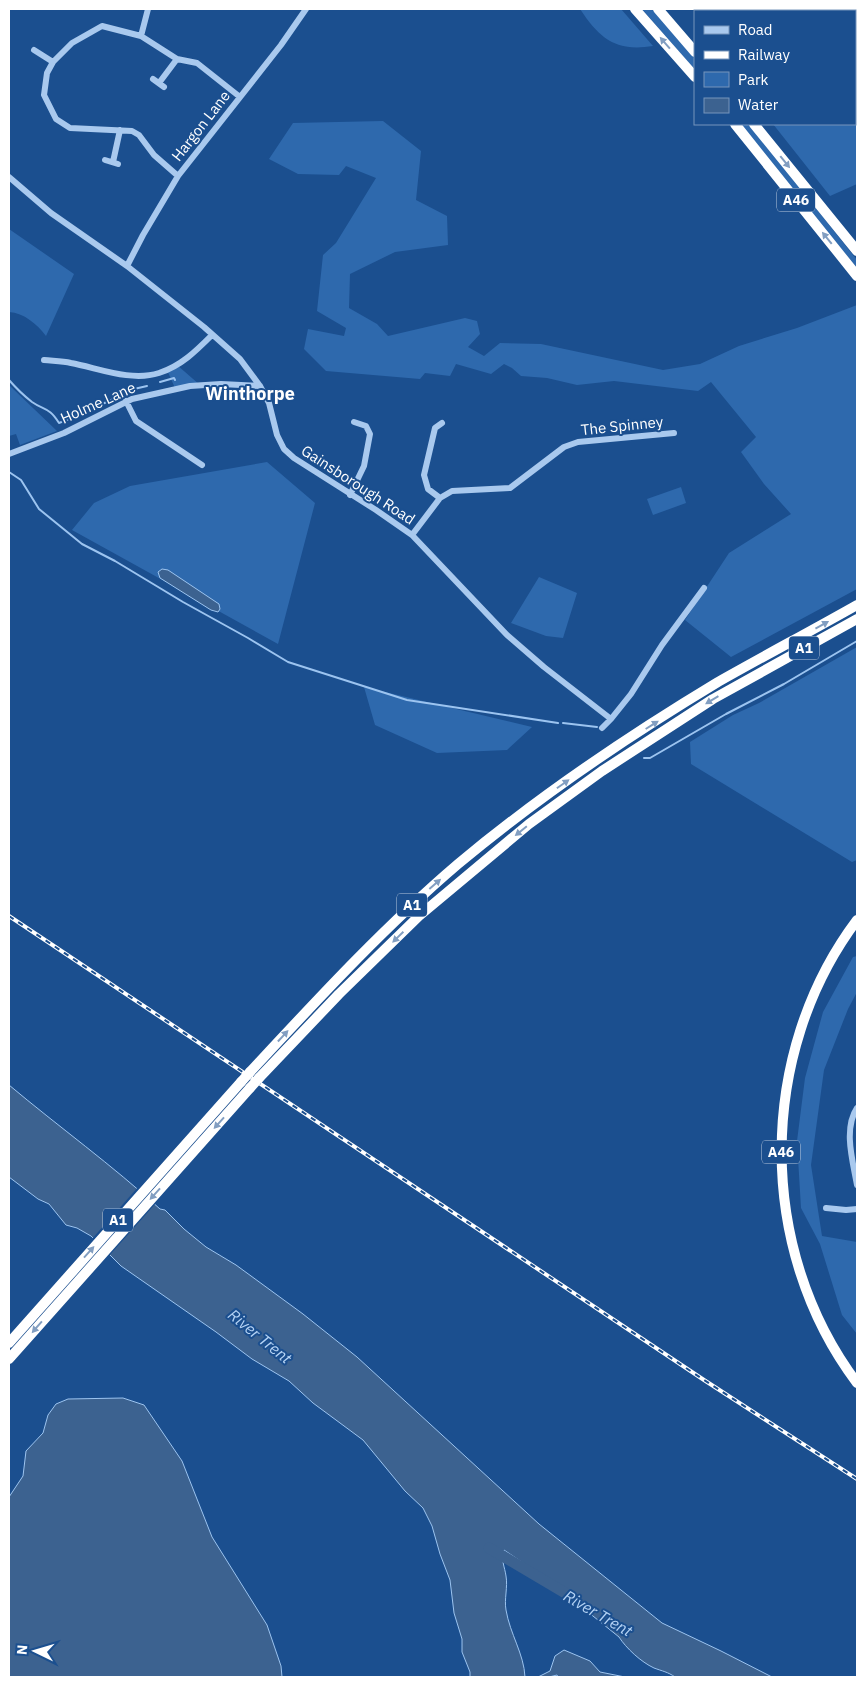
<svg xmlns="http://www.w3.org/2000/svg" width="866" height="1686" viewBox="0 0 866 1686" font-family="'IBM Plex Sans',sans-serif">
  <rect width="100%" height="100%" fill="#1b4f8f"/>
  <!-- green -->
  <path fill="#2e69ad" d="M580,9H621L653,46C616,52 600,39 580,9Z
    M642,9H652L695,59V70Z
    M855,56H857V184L830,196L773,124H855Z
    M383,121L421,151L416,200L447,216L448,245L395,252L350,274L349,308L377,324L388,336L465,318L477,321L480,334L468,347L484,356L500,343L541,344L663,370L700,364L739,346L797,328L857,305V589L731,657L685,620L729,553L791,514L764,484L741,452L756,437L711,382L698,391L614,381L577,385L547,378L521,376L512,368L504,364L491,374L456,364L450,376L425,373L420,379L326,371L304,349L308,329L344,336L346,328L317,311L323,255L336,243L376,178L346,166L339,175L298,174L269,159L293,123Z
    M739,124H749L857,260V268Z
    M9,229L74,274L46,336C37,324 24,313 9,312Z
    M177,365L200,385L175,388L167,370Z
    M9,385L57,431L20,445L16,434L9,436Z
    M267,462L315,503L278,644L72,530L94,503L130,486Z
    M681,487L686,503L653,515L647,499Z
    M539,577L577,593L563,638L546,636L511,623Z
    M857,647V860L852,862L691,764L690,742L733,715L759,703Z
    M364,687L532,727L507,750L437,753L375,725Z
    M857,956V992L848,1009L824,1070L811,1165L822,1236L857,1242V1334L842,1315L820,1244L801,1208L797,1141L805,1078L823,1012L853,957Z"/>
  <!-- water -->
  <path fill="#3c6290" stroke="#9cc4f0" d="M162,569L168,570L219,604L220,609L218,612L211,610L160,578L158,572Z
    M9,1085C59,1127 112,1165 160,1209L165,1210L184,1229L206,1247L236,1265L303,1314L357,1357L539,1524L662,1623L721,1651L772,1677H675C668,1672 662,1671 654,1668C641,1662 626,1648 619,1637L547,1579L504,1550C500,1557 505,1568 506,1576C508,1587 504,1599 506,1610C510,1634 524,1654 525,1677H470V1672L462,1652V1639L454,1613L450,1580L440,1554L432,1526L423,1508L405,1491L363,1440L313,1403L289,1381L252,1359L216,1332L121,1266L91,1236L77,1228L66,1225L49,1204L38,1199L9,1177Z
    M123,1398L144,1405L182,1461L212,1537L267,1625L281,1666L282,1677H9V1497L23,1476L26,1451L43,1433L48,1415L56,1404L68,1399Z
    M564,1650L590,1661L600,1672L625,1677H558L557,1675L549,1677H538L550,1671L555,1656Z"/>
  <!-- pier -->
  <path fill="#1b4f8f" d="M139,1186L157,1202L108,1257L91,1240Z"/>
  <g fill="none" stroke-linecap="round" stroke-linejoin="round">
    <!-- stream -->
    <path stroke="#9cc4f0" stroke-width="2" d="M9,380C16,388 23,395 32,402C45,411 49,407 59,423L69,419
      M160,382L174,378L175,380
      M134,389L147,386
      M73,417L118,397
      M9,472L21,480L39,509L82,544L115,561L183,602L248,638L288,662L407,700L558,723
      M563,723L597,727
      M644,758H650L726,714L784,684L857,641"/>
    <!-- river -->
    <path stroke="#3c6290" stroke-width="11" d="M489,1548L572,1597"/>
    <!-- minor -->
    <path stroke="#a9c9ee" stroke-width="6" d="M141,36L148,9
      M34,50L53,62
      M153,79L164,87
      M159,83L177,59
      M105,160L118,164
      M113,162L120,130
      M178,176L154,155L139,135L132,131L70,128L56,119L44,95L47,73L53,62L72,43L102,26L141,36L177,59L197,63L240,97
      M9,177L51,213L127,266L204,327L240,359L260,386L269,403L277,435L284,449L294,458L376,510L412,535L507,635L544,667L611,719L602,728
      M127,266L143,235L178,176L281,45L306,9
      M44,360C53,361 62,361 71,363C98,368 131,382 159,373C181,366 196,351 212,335
      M126,401L136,421L202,465
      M9,454L64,433L132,399L190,386L221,384L260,386
      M350,495L364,466L370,434L366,426L354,422
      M440,498L428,489L424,475L435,428L442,423
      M412,535L440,498L452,491L510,488L564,447L578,442L674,433
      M611,719L631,694L662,645L704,588
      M857,1108C843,1129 853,1162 857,1185
      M826,1208L846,1210L857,1209"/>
    <!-- highway -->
    <path stroke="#fff" stroke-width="10" d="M635,9L695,77
      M658,9L695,52
      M735,124L857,276
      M754,124L857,251
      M857,920C757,1053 756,1249 857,1383
      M250,1072C317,1000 383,928 458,864C537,798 630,735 718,682C764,656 811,631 857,605
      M259,1078L339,994L419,916L529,824L602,771L713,699L857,619
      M9,1343L241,1082
      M9,1359L250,1088"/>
    <defs>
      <path id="rail" d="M9,916L704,1380L857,1479"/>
    </defs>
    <!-- rail casing -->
    <use href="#rail" stroke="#fff" stroke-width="4"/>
    <!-- rail -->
    <use href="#rail" stroke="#1b4f8f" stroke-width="2" stroke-dasharray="5.5" stroke-linecap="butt"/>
    <!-- highway-bridge -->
    <path stroke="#fff" stroke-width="10" d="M241,1082L250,1072
      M250,1088L259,1078"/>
  </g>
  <!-- one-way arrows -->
  <defs><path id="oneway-solid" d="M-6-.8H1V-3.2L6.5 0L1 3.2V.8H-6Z" transform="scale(1.25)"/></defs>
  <g fill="#829ec1">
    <use href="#oneway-solid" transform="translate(665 43) rotate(-131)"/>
    <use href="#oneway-solid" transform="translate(785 162) rotate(51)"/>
    <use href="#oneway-solid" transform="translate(827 238) rotate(-129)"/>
    <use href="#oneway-solid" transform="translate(822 625) rotate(-29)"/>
    <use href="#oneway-solid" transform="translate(712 700) rotate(149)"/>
    <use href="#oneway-solid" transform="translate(652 725) rotate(-32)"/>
    <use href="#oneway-solid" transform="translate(563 784) rotate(-35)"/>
    <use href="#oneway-solid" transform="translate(521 831) rotate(141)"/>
    <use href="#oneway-solid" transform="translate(435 884) rotate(-41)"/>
    <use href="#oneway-solid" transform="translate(398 937) rotate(136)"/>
    <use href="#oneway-solid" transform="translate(283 1036) rotate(-47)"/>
    <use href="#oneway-solid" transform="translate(219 1123) rotate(132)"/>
    <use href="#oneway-solid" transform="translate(155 1194) rotate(132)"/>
    <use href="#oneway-solid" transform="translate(89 1252) rotate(-48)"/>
    <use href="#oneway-solid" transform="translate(37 1327) rotate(131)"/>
  </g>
  <g text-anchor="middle" stroke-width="4" stroke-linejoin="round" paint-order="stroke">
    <!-- shield labels -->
    <g fill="#1b4f8f" stroke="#bbcadd" stroke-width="1">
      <rect x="777" y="188.5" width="38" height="23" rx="4"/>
      <rect x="789" y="636.5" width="30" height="23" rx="4"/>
      <rect x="397" y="893.5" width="30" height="23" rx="4"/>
      <rect x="762" y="1140.5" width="38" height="23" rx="4"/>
      <rect x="103" y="1208.5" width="30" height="23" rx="4"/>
    </g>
    <g font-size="14" font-weight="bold" fill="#fff">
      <text x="796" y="205">A46</text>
      <text x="804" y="653">A1</text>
      <text x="412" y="910">A1</text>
      <text x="781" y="1157">A46</text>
      <text x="118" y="1225">A1</text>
    </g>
    <!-- street labels -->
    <g font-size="15" fill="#fff" stroke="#1b4f8f">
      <text transform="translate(201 126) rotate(-52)" y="5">Hargon Lane</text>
      <text transform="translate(98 403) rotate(-24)" y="5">Holme Lane</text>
      <text transform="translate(622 426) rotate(-6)" y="5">The Spinney</text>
      <text transform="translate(358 485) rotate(33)" y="5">Gainsborough Road</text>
    </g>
    <!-- water labels -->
    <g font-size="16" font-style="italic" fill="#b5d3f5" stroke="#1b4f8f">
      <text transform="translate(260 1336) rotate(39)" y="6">River Trent</text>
      <text transform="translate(598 1613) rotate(30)" y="6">River Trent</text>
    </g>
    <!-- quarter labels -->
    <g font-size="18" font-weight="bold" fill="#fff" stroke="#1b4f8f">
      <text x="250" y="400">Winthorpe</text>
    </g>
  </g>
  <!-- border -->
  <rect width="866" height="1686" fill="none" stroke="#ffffff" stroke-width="20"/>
  <!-- legend -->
  <rect x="694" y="10" width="162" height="115" fill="#1b4f8f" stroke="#7695bc"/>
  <rect x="704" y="26" width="25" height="8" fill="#a9c9ee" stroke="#7695bc"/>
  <text x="738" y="35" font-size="15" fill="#ffffff">Road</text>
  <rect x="704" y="51" width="25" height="8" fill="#ffffff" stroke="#7695bc"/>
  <text x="738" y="60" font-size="15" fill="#ffffff">Railway</text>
  <rect x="704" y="72" width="25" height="15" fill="#2e69ad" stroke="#7695bc"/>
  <text x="738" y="85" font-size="15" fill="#ffffff">Park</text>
  <rect x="704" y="98" width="25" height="15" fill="#3c6290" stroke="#7695bc"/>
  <text x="738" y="110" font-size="15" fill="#ffffff">Water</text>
  <!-- north arrow -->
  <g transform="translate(35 1651) rotate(275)" stroke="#1b4f8f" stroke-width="4" paint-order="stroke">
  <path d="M0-4L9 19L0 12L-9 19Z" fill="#ffffff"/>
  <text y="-8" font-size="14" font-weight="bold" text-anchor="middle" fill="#ffffff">N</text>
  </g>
</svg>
